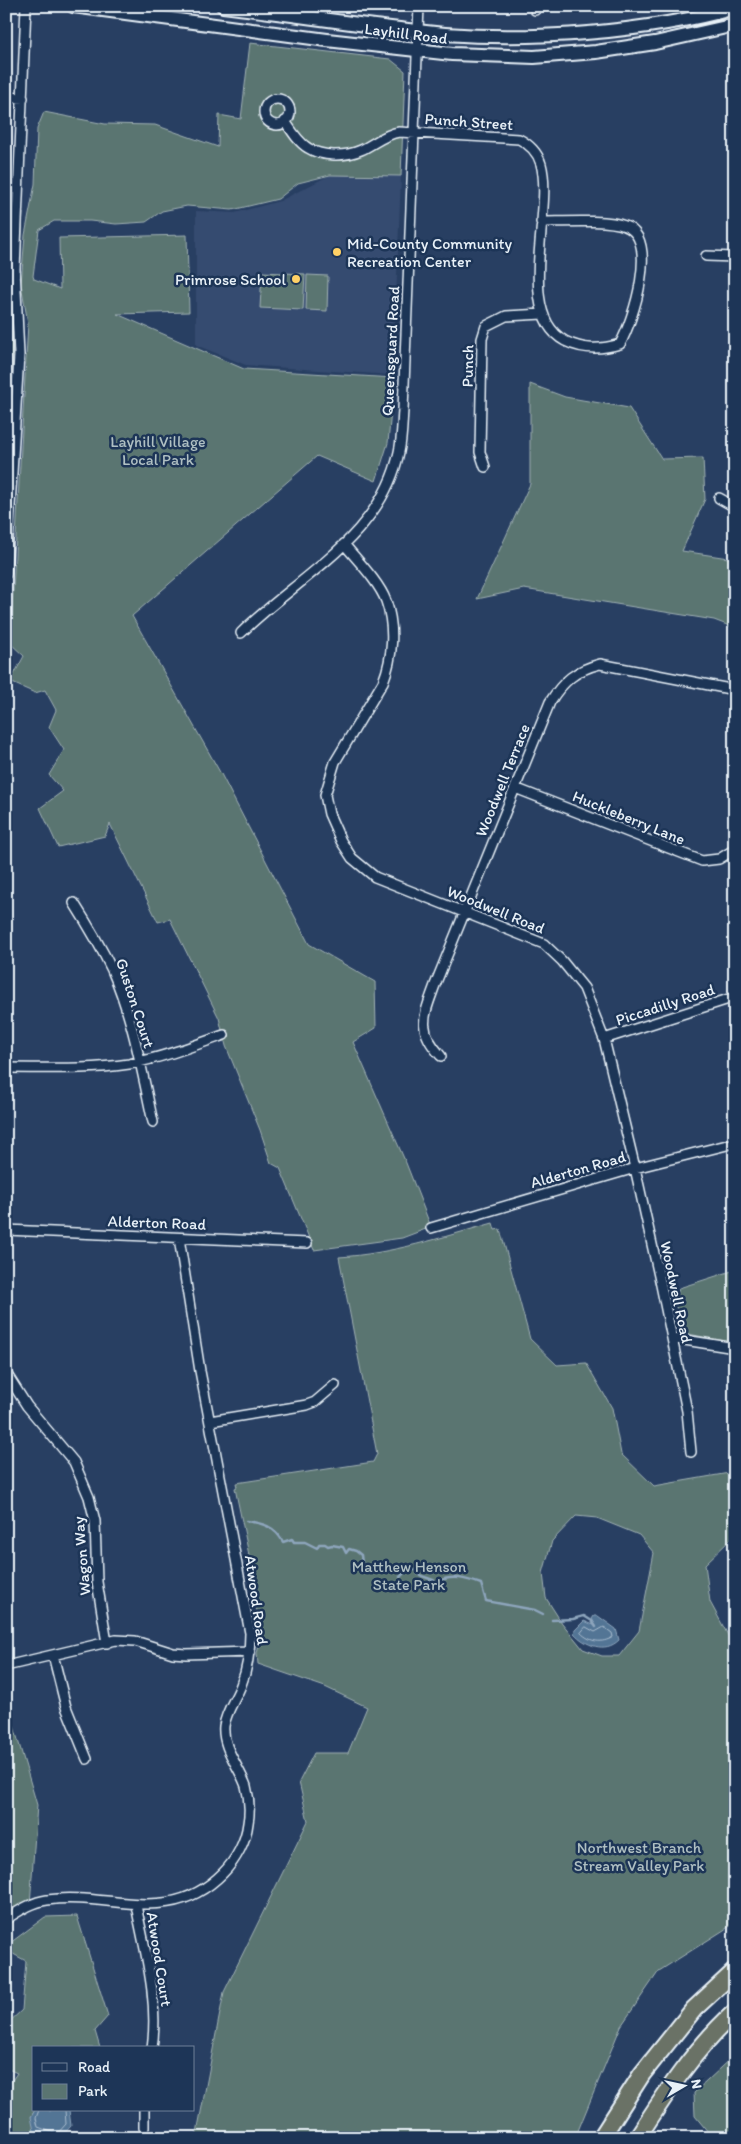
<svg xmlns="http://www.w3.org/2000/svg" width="741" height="2144" viewBox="0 0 741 2144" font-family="Itim,sans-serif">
  <rect width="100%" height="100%" fill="#283f62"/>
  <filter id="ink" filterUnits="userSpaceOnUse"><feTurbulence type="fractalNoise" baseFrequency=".02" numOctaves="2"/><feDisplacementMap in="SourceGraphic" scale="10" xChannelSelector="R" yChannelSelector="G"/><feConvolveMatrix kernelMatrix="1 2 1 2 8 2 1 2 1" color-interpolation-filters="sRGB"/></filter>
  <g filter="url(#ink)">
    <!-- built -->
    <path fill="#364b70" d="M330,175L401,176L393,375L246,365L196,345V211L235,213L280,201Z"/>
    <!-- green -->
    <path fill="#5a7471" stroke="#a1b2b4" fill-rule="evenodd" d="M250,43L390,59L405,71L401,176L330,175L298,183L278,199L232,210L187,206L162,211L146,222L116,224L90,221H54L39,230L33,276L34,279L60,289L59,238L187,235L189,312L117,314L244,369L394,378L388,443L376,481L317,456L132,616L221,774L309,944L375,982L376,1028L353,1042L406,1163L431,1227L402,1238L314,1250L280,1168L271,1163L260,1130L226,1046L219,1018L170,919L158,922L110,824L105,836L58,847L40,808L63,791L49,775L64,750L49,727L56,710L45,690L35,693L10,682L24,656L10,643L28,323L21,284L25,235L35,184L37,129L44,112L105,124L155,125L218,147L219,115L241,119Z
      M6,213H23L6,557Z
      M262,272L305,274L303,310L260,308Z
      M307,275L328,276L327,311L306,310Z
      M530,384L565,397L629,408L662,459L703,458L705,499L682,551L735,559V628L714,620L524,589L477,599L530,484Z
      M493,1223L495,1230L500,1229L530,1339L557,1365L586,1363L612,1408L621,1454L654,1486L735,1472V1525L731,1539L705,1564L710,1602L735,1648V1923L659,1971L621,2026L575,2138H196L224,1992L308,1821L299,1782L314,1753H348L367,1707L325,1687L258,1664L257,1653L261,1639L248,1550L235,1488L237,1487L236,1483L373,1462L377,1454L339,1257C391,1254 443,1237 493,1223ZM576,1516L597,1518L639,1535L654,1553L639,1631L619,1656H602L583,1649L562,1623L546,1598L543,1573L552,1541Z
      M735,1270V1343L683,1333L675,1303L679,1288Z
      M13,1723L37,1805L30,1905L6,1919V1773H9Z
      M77,1916L108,2016L95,2031L100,2048H34L35,2110L31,2117L52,2136L63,2135L65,2138H6V2089L17,2073L6,2068V2025L22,2010L26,1961L6,1950V1946L45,1917Z
      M735,2055V2138H713L695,2116L694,2093Z"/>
    <!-- water -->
    <path fill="#527495" stroke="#8ea6bd" d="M594,1616H598L616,1629L619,1640C605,1654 585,1645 574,1633L575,1630L584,1621L596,1626L592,1619Z
      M35,2110H69L71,2126L63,2135L52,2136L34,2131L31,2117Z"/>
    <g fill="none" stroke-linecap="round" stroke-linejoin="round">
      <!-- shore -->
      <path stroke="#acbfd0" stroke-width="1" d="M586,1627L595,1632L604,1627L612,1633L613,1637C602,1644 590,1642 581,1633Z
        M39,2110L36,2118L38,2127L57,2134L66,2124L65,2110"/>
      <!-- stream -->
      <path stroke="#8ea6bd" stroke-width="2.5" d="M246,1521C262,1523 275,1526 283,1542L292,1539L294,1542H305L317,1548L319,1544H325L328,1546L332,1545L343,1547L346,1553L349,1549L356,1551L361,1555L362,1564L375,1568
        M400,1577L407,1570H417L418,1574C424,1578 431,1578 437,1582C452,1574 467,1579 481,1584L486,1601L535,1610L543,1614
        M552,1620L573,1619L584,1616L592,1621L596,1627"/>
      <defs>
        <path id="minor" d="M535,10L539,6
          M6,97L23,98
          M264 112a13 13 0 1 1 26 0a13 13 0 1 1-26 0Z
          M285,121C291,130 298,142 308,148C322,157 345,157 361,150C374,144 385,134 399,132L519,139C529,144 538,153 541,164C554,210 514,314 565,341C583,350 600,350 620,344C633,321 660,238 625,226C607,219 562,222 541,222
          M706,256L735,257
          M485,467L480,452L482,339L486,326L506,316L543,314
          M719,498L735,507
          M344,544C357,560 379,582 386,601C395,627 393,657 383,682L335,762L325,795L329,814L341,841L352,858L375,877L544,944L562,961L584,988L604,1039L635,1168L661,1285L687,1411L691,1452
          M6,574L19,355L15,269L26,6
          M241,633C298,577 382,536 399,452C402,439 402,424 403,410L419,6
          M515,788L702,861L719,859L732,851
          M74,903C88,925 101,947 112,970C133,1018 142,1072 153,1122
          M604,1039L735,997
          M441,1056C416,1029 424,1016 435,985L550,702C563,681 576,670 600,664L735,690
          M6,1068C47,1068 88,1070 129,1064C161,1058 193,1046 224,1035
          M431,1228L635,1168L735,1143
          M6,1230L307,1243
          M672,1338L735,1348
          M6,1373L27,1406L74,1462L89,1497L95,1521L97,1582L107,1643
          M210,1421L307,1405L315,1402L335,1385
          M53,1655L66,1707L87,1759
          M6,1666L116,1640L135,1641L173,1653L186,1654L250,1652
          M136,1905C145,1952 159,2000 152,2048
          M6,1919C19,1911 32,1902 47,1900C110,1891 169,1928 223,1873C236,1860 246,1841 248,1823C250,1812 249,1797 246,1786C239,1766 222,1748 224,1726C226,1711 236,1699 241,1685C248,1668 250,1650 250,1633L200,1371L179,1238
          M144,2110V2128"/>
        <path id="secondary" d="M73,6L327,40L452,54L534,57L596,52L655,43L735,25
          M223,6C297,15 371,27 445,34C535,41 648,32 735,8"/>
        <path id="motorway" d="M601,2138L642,2074L694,2009L735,1971
          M637,2138C666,2093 695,2048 735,2012"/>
      </defs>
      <!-- minor casing -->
      <use href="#minor" stroke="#e8f1f8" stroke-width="12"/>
      <!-- secondary casing -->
      <use href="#secondary" stroke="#e8f1f8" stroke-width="16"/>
      <!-- motorway casing -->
      <use href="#motorway" stroke="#e8f1f8" stroke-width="20"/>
      <!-- minor -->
      <use href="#minor" stroke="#1d3557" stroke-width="9"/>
      <!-- secondary -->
      <use href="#secondary" stroke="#1d3557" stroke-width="12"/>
      <!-- motorway -->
      <use href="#motorway" stroke="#6a7266" stroke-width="16"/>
    </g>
  </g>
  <!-- markers -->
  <g fill="#ffd166" stroke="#1d3557" stroke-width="2">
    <circle cx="337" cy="252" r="5"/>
    <circle cx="296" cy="279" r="5"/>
  </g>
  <g text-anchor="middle" stroke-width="5" stroke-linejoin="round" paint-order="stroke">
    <!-- street labels -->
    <g font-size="16" fill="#e8f1f8" stroke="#1d3557">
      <text transform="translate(406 33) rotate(7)" y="6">Layhill Road</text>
      <text transform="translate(469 121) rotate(4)" y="6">Punch Street</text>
      <text transform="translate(390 351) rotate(-87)" y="6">Queensguard Road</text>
      <text transform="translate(467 366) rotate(-89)" y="6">Punch</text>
      <text transform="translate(502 780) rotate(-68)" y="6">Woodwell Terrace</text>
      <text transform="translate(629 817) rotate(22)" y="6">Huckleberry Lane</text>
      <text transform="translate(496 909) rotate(22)" y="6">Woodwell Road</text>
      <text transform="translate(136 1003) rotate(72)" y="6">Guston Court</text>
      <text transform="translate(665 1004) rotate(-18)" y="6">Piccadilly Road</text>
      <text transform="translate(578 1169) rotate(-16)" y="6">Alderton Road</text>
      <text transform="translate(157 1222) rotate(2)" y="6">Alderton Road</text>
      <text transform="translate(677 1292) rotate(78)" y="6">Woodwell Road</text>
      <text transform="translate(81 1556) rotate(-95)" y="6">Wagon Way</text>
      <text transform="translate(257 1600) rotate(82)" y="6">Atwood Road</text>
      <text transform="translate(160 1959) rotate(81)" y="6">Atwood Court</text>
    </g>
    <!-- poi labels -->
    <g font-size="16" fill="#e8f1f8" stroke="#1d3557" text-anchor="start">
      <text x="347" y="249">Mid-County Community<tspan x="347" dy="18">Recreation Center</tspan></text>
      <text x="286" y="285" text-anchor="end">Primrose School</text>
    </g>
    <!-- park labels -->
    <g font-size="16" fill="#afbfc2" stroke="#1d3557">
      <text x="158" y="447">Layhill Village<tspan x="158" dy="18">Local Park</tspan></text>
      <text x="409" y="1572">Matthew Henson<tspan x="409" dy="18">State Park</tspan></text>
      <text x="639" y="1853">Northwest Branch<tspan x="639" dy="18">Stream Valley Park</tspan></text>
    </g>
  </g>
  <!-- margin -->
  <rect width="741" height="2144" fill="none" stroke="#1d3557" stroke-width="25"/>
  <rect x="12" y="12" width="716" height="2119" fill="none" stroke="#e8f1f8" stroke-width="2" filter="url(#ink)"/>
  <!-- legend -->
  <rect x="32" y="2046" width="162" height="65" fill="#1d3557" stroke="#6e8097"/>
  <rect x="42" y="2063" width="25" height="8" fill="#1d3557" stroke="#6e8097"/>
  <text x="78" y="2072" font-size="15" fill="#e8f1f8">Road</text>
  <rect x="42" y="2084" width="25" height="15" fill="#5a7471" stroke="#6e8097"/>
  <text x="78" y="2096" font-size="15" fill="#e8f1f8">Park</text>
  <!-- north arrow -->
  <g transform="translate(684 2086) rotate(81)" stroke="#1d3557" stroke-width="4" paint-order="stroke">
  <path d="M0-4L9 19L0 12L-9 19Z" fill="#e8f1f8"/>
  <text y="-8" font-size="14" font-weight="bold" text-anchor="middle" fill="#e8f1f8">N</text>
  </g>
</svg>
